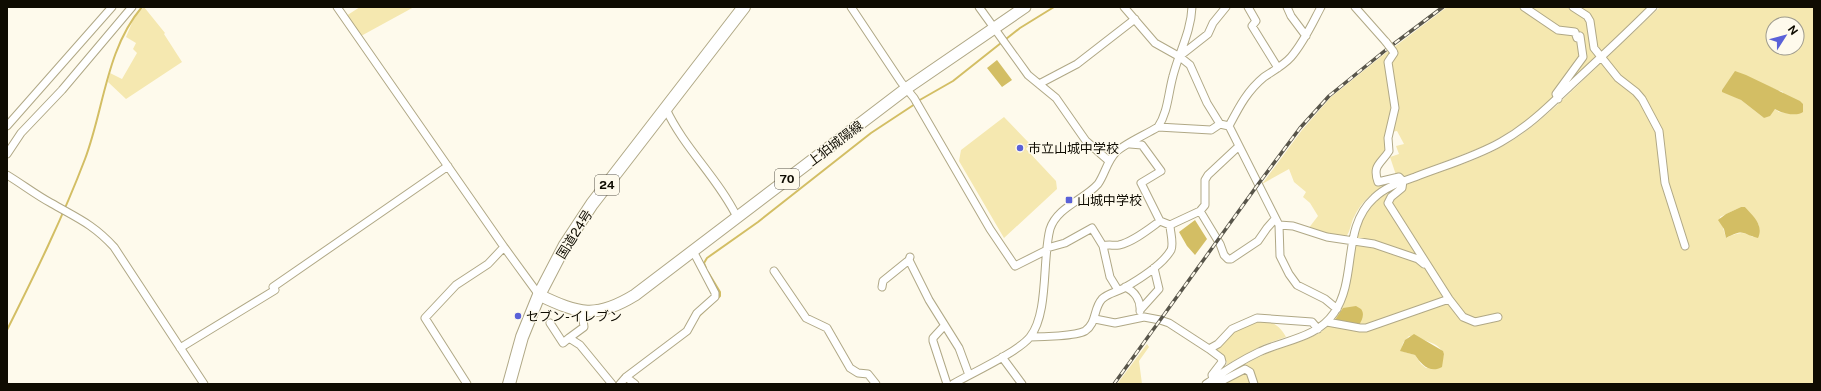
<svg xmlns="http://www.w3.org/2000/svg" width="1821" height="391" viewBox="0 0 1821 391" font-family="'Public Sans','Noto Sans JP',sans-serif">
  <rect width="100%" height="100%" fill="#fefaec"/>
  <!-- green -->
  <path fill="#f5e8b0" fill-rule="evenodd" d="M144,7L165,33L164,34L182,62L126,99L108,82L110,73L122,79L137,53L133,49L136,43L126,37L134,18Z
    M360,7H414L361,36L346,16Z
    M1447,7H1648L1542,109L1521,125L1487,145L1405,177L1396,175L1390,157L1399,154L1396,146L1404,144L1397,131L1391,132L1396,117L1390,66L1393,48Z
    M1660,7H1814V384H1214C1233,370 1252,359 1273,351C1296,342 1319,339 1335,319C1362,284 1343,230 1378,200C1390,190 1406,185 1420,179C1447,169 1477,161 1503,146C1531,130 1552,110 1575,88C1603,61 1632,34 1660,7ZM1773,24H1797V48H1773ZM1728,82L1767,86L1783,92L1785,113L1779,112L1775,109L1764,118L1741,100L1722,90ZM1741,207H1745L1759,225L1753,237C1743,230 1736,233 1726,238L1720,217ZM1409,336C1420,339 1439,342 1444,354L1442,361L1426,368L1421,364L1415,355L1401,351L1403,343Z
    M1388,51L1391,52L1387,62L1394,102L1387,151L1377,163V184L1397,179C1377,188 1362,199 1353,219C1350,227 1350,233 1344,239L1308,229L1318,216L1310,203L1303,197L1306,192L1294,182L1289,169L1262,184L1302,130L1331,97Z
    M1004,117L1030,144L1026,149L1056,181L1057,189L1004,238L959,161L961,150Z
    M1257,319C1271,321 1279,324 1286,337L1263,345L1226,365L1227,362L1213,349L1229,334Z
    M1147,344L1149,347L1139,361L1142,384H1117Z"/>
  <!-- water -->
  <path fill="#d3be64" d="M997,60L1012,80L1002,87L987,68Z
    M1735,71L1746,75L1800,101L1803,104V112C1797,117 1781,113 1775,109L1770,116L1764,118L1741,100L1722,92V90Z
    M1741,207H1745C1753,216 1764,225 1758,238C1741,234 1745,228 1726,238L1724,229L1718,220L1726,214Z
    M1195,220L1207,239L1195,255L1187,246L1179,232Z
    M1356,306L1361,309C1365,314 1362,320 1359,325L1335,320L1343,308Z
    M1414,334L1443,351L1444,354L1442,367C1430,374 1421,364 1415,355L1400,351L1405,340Z"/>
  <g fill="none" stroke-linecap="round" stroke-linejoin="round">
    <!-- stream -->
    <path stroke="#d3be64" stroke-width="2" d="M918,101L953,81L1020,28L1054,7
      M706,268L704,263L707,258L758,222L871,133L915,104
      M699,316L720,296V292L708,272
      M7,330C35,274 63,217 85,159C104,109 106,49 142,7"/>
    <defs>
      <path id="minor" d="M337,7L504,247L539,295
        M851,7L901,82L914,98L990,229L1015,266L1047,250
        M979,7L1028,75L1056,98L1086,141L1109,161
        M1124,7L1155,43L1180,57L1190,65L1207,103L1220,124L1229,126L1279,225L1280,256L1289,274L1297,285L1325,299L1337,309
        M1248,7L1256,21L1252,26L1278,68
        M1287,7L1291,16L1306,36
        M1355,7L1386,42
        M1524,7L1558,30L1575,32L1577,38L1580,36L1583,57L1556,94L1558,99
        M1573,7L1587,16L1590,21L1594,48L1618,78L1636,92L1642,99L1659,131L1665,183L1685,246
        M1393,51L1394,53L1388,62L1395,108L1388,138L1389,151C1381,164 1372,165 1378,182L1399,177L1403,181L1402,188L1391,197L1388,203L1449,299L1463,317L1475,322L1498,317
        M1180,56L1208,34L1213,23L1226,7
        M1039,84L1077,64L1135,19
        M666,109C684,148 718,178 737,217
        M7,126L112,7
        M1229,126C1239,107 1247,91 1264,77C1273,71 1284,65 1291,57C1304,42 1312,24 1321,7
        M1158,127L1211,130L1220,124
        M1130,144L1142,145L1161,171L1141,183L1160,221
        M7,154L21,133L62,90L132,7
        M7,175C22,184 36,195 51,203C77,218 93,224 114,247L204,384
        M1200,211L1220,244L1224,255L1228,259H1231L1258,241L1267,228L1275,219
        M1279,225L1293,226L1327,237L1374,244L1418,259L1424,264
        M1103,246C1109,244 1113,246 1119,245C1133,242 1149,229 1160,221L1170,225L1200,211L1205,205V180L1208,175L1239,146
        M1047,248L1065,243L1092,228L1103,246L1110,277L1118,290
        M909,260L929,300L959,348L969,375
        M774,271L806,318L827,328L850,368L858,373L868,374L876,384
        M882,287L883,281L909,260L910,257
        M1125,287C1135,291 1141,301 1140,311
        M1141,309L1159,289L1154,268
        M582,311L584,327L569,338L580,345L612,384
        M1095,319L1115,323L1144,317L1160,320L1169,323L1209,349L1218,344L1232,329L1257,318L1312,322L1318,329
        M1327,322L1360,328H1366L1449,299
        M550,323L563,343L569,338
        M944,326L933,338V341L947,384
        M1030,337C1042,337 1076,336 1085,331C1097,323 1093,309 1102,299C1108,293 1117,292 1124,288C1138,280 1163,264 1171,250C1174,243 1170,232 1170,225
        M180,348L275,290L273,287L448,166
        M1209,349L1221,358L1222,362L1212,375L1213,380L1218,383L1245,369L1250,372L1254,384
        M1002,357L1022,384
        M626,377L635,384
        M467,384L425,318L456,285L488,264L504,247
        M620,384L626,377L687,331L697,313L715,297V293L693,251
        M953,384C972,373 1018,352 1030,337C1049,313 1042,259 1050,229C1057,207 1084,200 1098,184C1105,174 1107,161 1116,152C1126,143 1145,135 1158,127C1168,112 1168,94 1173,76C1179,52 1191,32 1192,7
        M1206,384C1223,372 1240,361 1259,352C1285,340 1317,338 1334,313C1358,278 1341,228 1374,198C1385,187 1401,182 1415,177C1443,166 1475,157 1501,142C1528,127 1548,107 1570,86C1598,60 1626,34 1653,7"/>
      <path id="primary" d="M539,295C579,314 596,319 635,295L907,88L1025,7"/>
      <path id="trunk" d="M509,384L522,337L539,295L565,245L592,204L744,7"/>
    </defs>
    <!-- minor casing -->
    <use href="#minor" stroke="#b0a886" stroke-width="9"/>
    <!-- primary casing -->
    <use href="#primary" stroke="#b0a886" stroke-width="13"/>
    <!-- trunk casing -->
    <use href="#trunk" stroke="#b0a886" stroke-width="14"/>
    <!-- minor -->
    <use href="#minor" stroke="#fff" stroke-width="7"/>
    <!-- primary -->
    <use href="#primary" stroke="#fff" stroke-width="11"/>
    <!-- trunk -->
    <use href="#trunk" stroke="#fff" stroke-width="12"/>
    <defs>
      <path id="rail" d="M1114,384L1259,183L1300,128L1329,96L1387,49L1443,7"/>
    </defs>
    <!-- rail casing -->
    <use href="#rail" stroke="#58554a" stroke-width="3.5"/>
    <!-- rail -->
    <use href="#rail" stroke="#fefaec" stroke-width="2" stroke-dasharray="6" stroke-linecap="butt"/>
    <defs>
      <path id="minor-bridge" d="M1386,42L1393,51"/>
    </defs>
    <!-- minor-bridge casing -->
    <use href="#minor-bridge" stroke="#b0a886" stroke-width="9" stroke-linecap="butt"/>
    <!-- minor-bridge -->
    <use href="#minor-bridge" stroke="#fff" stroke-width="7"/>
  </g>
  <!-- markers -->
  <g fill="#5a61d8" stroke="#fefaec" stroke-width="1.5">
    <circle cx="1020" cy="148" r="4"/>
    <rect x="1065" y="196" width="8" height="8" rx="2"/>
    <circle cx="518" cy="316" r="4"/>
  </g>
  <g text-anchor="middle" stroke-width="3" stroke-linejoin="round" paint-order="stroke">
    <!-- shield labels -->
    <g fill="#fefaec" stroke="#575348" stroke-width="1">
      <rect x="775" y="169" width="24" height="20" rx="3"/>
      <rect x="595" y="175" width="24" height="20" rx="3"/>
    </g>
    <g font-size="12" font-weight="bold" fill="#0f0c02">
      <text x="787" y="183">70</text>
      <text x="607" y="189">24</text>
    </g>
    <!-- street labels -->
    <g font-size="13" fill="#0f0c02" stroke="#fefaec">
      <text transform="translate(835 143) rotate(-37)" y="5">上狛城陽線</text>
      <text transform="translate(574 234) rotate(-58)" y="5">国道24号</text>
    </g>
    <!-- poi labels -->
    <g font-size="13" fill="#0f0c02" stroke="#fefaec" text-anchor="start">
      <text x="1028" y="153">市立山城中学校</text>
      <text x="1077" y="205">山城中学校</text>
      <text x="526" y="321">セブン-イレブン</text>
    </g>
  </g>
  <!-- border -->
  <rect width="1821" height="391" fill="none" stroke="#0f0c02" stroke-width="16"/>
  <!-- north arrow -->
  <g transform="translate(1785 36) rotate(54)"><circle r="19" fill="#fefaec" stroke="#9e9b8e"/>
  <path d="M0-3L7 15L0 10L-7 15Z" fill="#5a61d8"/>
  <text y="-6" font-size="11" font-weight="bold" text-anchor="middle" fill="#0f0c02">N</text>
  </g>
</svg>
